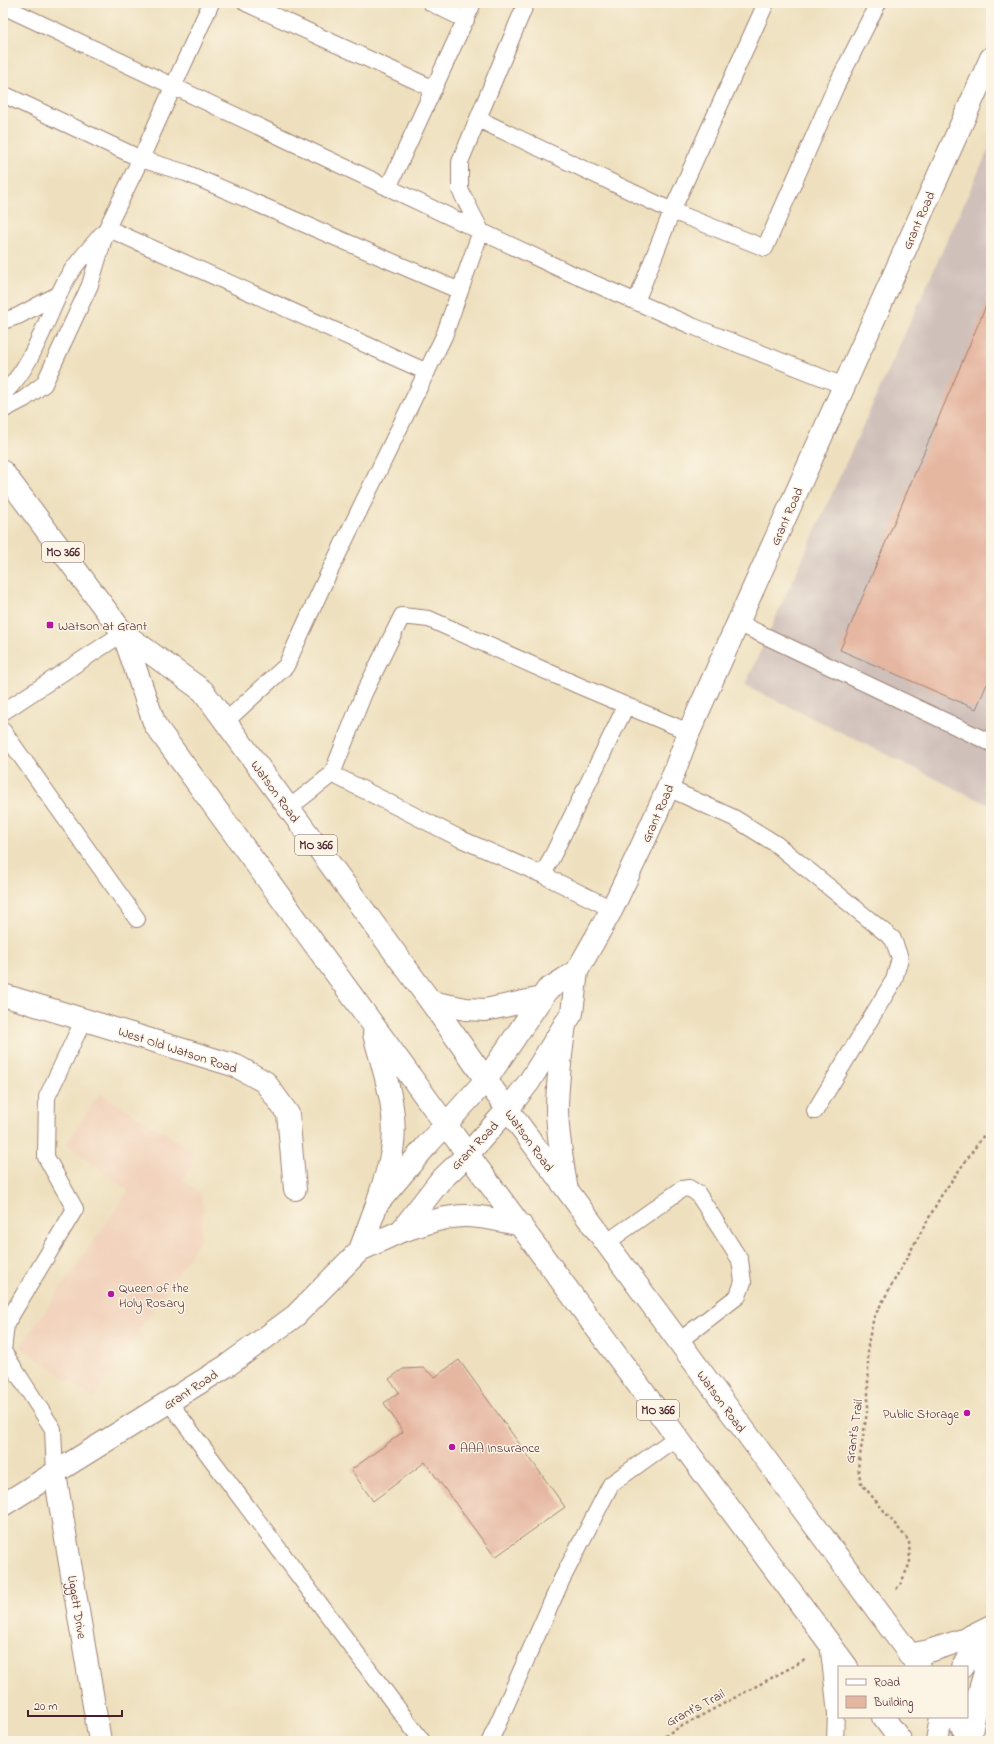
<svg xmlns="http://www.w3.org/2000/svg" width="994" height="1744" viewBox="0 0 994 1744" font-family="'Indie Flower',sans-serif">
  <rect width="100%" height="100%" fill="#fcf5e5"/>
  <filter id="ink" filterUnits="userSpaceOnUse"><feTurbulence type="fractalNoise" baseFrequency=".025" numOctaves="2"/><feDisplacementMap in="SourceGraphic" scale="8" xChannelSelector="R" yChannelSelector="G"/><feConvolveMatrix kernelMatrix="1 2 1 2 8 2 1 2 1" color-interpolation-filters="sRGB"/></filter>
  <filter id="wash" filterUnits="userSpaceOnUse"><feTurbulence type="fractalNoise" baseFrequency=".012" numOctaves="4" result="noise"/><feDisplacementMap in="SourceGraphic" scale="16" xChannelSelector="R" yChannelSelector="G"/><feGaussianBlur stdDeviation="0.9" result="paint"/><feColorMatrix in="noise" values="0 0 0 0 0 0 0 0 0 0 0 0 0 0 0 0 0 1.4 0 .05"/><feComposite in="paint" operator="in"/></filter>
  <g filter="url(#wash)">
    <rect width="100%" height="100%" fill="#eee0be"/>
    <!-- built -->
    <path fill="#f2d4be" d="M100,1093L194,1151L195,1158L183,1180L201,1193L204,1210L200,1240L94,1398L20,1347L128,1191L66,1144Z"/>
    <!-- industrial -->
    <path fill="#cfc0ba" d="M991,144V806L745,685Z"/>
    <g id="blocks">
      <!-- building -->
      <path fill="#e5b6a0" d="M991,294V685L987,684L976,709L840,650Z
        M459,1360L565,1507L495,1557L425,1462L373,1501L351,1470L403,1432L384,1403L399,1392L389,1379L403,1369L423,1368L435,1377Z"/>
    </g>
  </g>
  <g filter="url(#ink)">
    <use href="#blocks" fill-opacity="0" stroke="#9c8074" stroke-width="1"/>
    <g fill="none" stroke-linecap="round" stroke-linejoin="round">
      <defs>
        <path id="service" d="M246,3L434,89
          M431,3L466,20
          M766,3L672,211L765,248L836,86L878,3
          M3,6L563,270L692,326L844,386
          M3,94L141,159L186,173L460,291
          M478,119L672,211L636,302
          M388,188L473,3
          M107,228L427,372
          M3,321L18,316L59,294
          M3,394C34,365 46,318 66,280C73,266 91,247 102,234
          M3,410L24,399L44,384L90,285L107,228L143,154L211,3
          M738,623L991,743
          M3,712L123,633
          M225,722L286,666L324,583L444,336L481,231L460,190V162L526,3
          M3,731L137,919
          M332,774L461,839L543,875L612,909
          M668,788L734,818L776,844L893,939L900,958L894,980L815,1111
          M289,808L332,774L364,693L402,616L429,619L582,687L689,732
          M543,875L626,706
          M606,1243L682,1189L689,1188L698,1194L740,1260L743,1282L738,1296L679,1341
          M169,1402L422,1741
          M55,1474L53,1429L3,1351L6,1324L75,1209L46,1157L47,1097L84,1019
          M828,1642L836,1713L835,1741
          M490,1741L562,1579L611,1484L677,1437"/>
        <path id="minor" d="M3,995L236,1066L265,1082L288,1114L295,1189
          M55,1474L100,1741"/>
        <path id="tertiary" d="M360,1250L377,1204L427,1145L486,1080L547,990L577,971
          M3,1505L228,1365L295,1316L360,1250L401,1231L439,1182L468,1154L508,1109L529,1082L572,1013L577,971L612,909L639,852L668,788L689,732L991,58"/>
        <path id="primary" d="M3,472L123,633L203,691L431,1002L486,1080L919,1667
          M123,633L155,725L446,1125L847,1667
          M431,1002L466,1009L485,1010L542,998
          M565,1024C561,1053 557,1082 557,1111C558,1136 562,1161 566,1185
          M374,1034C384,1072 399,1112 392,1151C389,1169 382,1187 377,1204
          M401,1231C422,1225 443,1216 465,1216C484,1216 503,1221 521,1225
          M909,1655L929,1651L963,1640L991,1626
          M962,1667L991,1631
          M883,1717L901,1741
          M955,1717L972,1741
          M970,1738L978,1696L991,1652
          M937,1741L941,1717"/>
      </defs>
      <!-- service casing -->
      <use href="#service" stroke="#9c8074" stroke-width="18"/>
      <!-- minor casing -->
      <use href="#minor" stroke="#9c8074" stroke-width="24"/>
      <!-- tertiary casing -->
      <use href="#tertiary" stroke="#9c8074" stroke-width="24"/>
      <!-- primary casing -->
      <use href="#primary" stroke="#9c8074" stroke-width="24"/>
      <!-- path -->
      <path stroke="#9c8074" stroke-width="2.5" stroke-dasharray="3 3" stroke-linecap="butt" d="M896,1589L900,1585L910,1563L909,1541L861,1483L858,1468L868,1406V1343L874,1317L941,1196L991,1125
        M654,1741L805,1660"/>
      <!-- service -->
      <use href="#service" stroke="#fff" stroke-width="16"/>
      <!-- minor -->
      <use href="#minor" stroke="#fff" stroke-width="22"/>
      <!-- tertiary -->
      <use href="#tertiary" stroke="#fff" stroke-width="22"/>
      <!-- primary -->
      <use href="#primary" stroke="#fff" stroke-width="22"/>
    </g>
  </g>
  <!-- markers -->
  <g fill="#b5179e" stroke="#fcf5e5" stroke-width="1.5">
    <rect x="46" y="621" width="8" height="8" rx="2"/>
    <circle cx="111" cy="1294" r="4"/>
    <circle cx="967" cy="1413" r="4"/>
    <circle cx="452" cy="1447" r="4"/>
  </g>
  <g text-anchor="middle" stroke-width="3" stroke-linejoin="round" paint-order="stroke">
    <!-- shield labels -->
    <g fill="#fcf5e5" stroke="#7f5f63" stroke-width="1">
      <rect x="42" y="542" width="42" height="20" rx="3"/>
      <rect x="295" y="835" width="42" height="20" rx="3"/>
      <rect x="637" y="1400" width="42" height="20" rx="3"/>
    </g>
    <g font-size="12" font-weight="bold" fill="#4a1f2b">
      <text x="63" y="556">MO 366</text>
      <text x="316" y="849">MO 366</text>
      <text x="658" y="1414">MO 366</text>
    </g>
    <!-- street labels -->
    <g font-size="13" fill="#4a1f2b" stroke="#fcf5e5">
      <text transform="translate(918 220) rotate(-66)" y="5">Grant Road</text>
      <text transform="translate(786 516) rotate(-66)" y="5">Grant Road</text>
      <text transform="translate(276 791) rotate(54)" y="5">Watson Road</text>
      <text transform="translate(657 813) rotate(-66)" y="5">Grant Road</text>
      <text transform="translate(178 1049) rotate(18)" y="5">West Old Watson Road</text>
      <text transform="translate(530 1140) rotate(54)" y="5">Watson Road</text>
      <text transform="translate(474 1145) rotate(-46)" y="5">Grant Road</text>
      <text transform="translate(190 1389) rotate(-33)" y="5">Grant Road</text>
      <text transform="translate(722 1401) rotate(54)" y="5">Watson Road</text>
      <text transform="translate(853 1431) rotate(-82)" y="5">Grant's Trail</text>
      <text transform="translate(78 1607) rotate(81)" y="5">Liggett Drive</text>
      <text transform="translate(695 1707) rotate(-28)" y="5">Grant's Trail</text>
    </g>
    <!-- poi labels -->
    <g font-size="13" fill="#4a1f2b" stroke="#fcf5e5" text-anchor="start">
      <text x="58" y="630">Watson at Grant</text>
      <text x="119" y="1292">Queen of the<tspan x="119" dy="15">Holy Rosary</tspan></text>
      <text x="959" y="1418" text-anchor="end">Public Storage</text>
      <text x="460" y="1452">AAA Insurance</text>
    </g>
  </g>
  <!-- margin -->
  <rect width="994" height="1744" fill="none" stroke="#fcf5e5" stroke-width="16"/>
  <!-- legend -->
  <rect x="838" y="1666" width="130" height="52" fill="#fcf5e5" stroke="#b59f9b"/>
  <rect x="846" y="1679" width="20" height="6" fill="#ffffff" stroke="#b59f9b"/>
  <text x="874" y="1686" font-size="12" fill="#4a1f2b">Road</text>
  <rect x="846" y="1696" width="20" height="12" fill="#e5b6a0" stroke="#b59f9b"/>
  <text x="874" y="1706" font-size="12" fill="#4a1f2b">Building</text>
  <!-- scale -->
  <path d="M28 1710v6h94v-6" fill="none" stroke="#4a1f2b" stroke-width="2"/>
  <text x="34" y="1710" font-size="12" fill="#4a1f2b" stroke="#fcf5e5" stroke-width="3" paint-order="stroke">20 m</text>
</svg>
